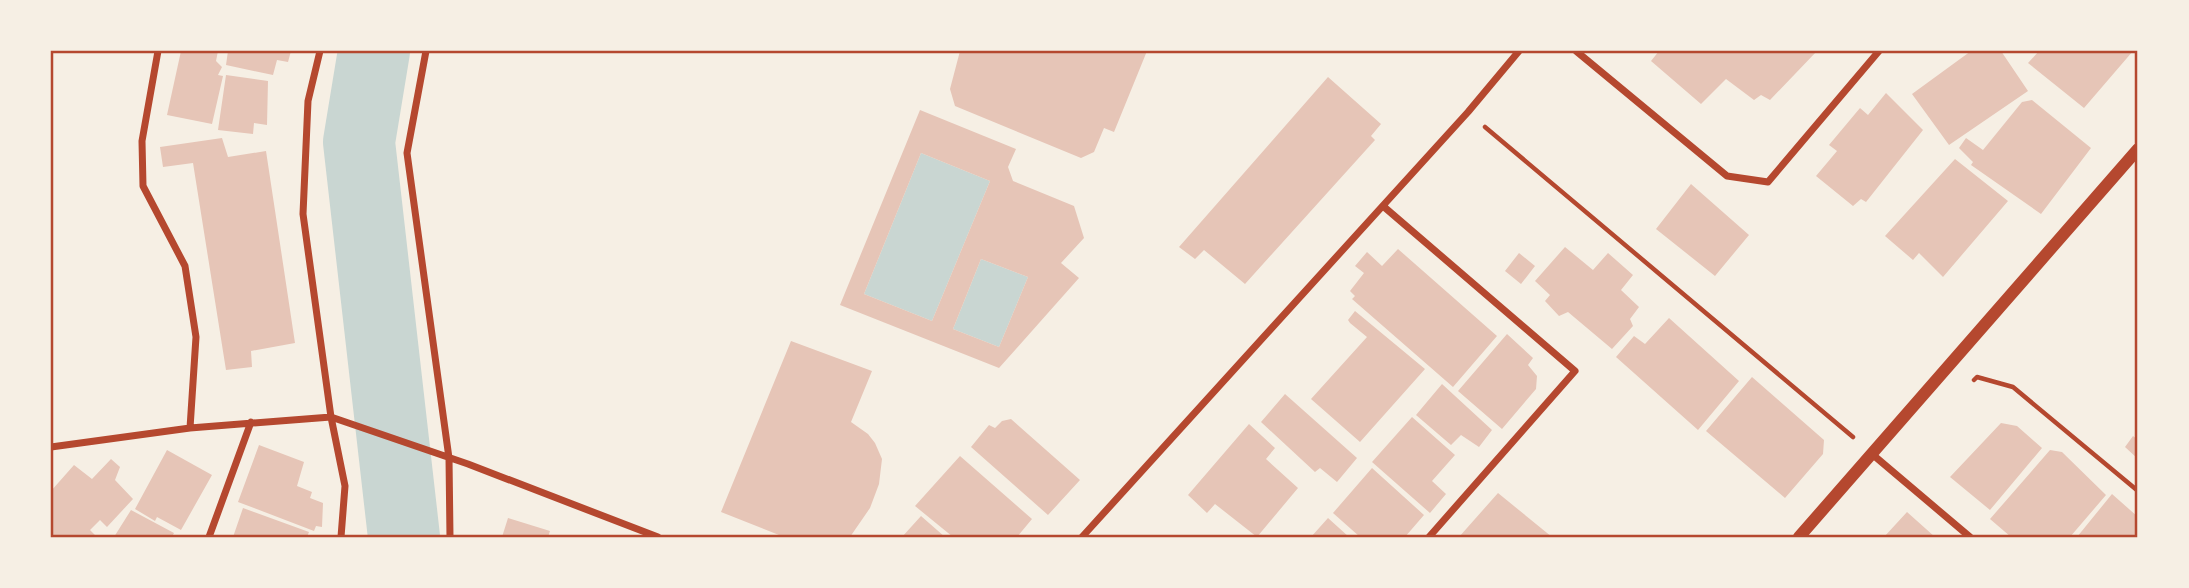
<svg xmlns="http://www.w3.org/2000/svg" width="2189" height="588" viewBox="0 0 2189 588" font-family="'Asap Condensed',sans-serif">
  <rect width="100%" height="100%" fill="#f6efe4"/>
  <!-- water -->
  <path fill="#c9d6d2" d="M921,153L990,181L932,321L864,294Z
    M981,259L1028,277L999,347L953,329Z"/>
  <g fill="none" stroke-linecap="round" stroke-linejoin="round">
    <!-- river -->
    <path stroke="#c9d6d2" stroke-width="72" d="M374,51L359,142L404,537"/>
  </g>
  <!-- building -->
  <path fill="#e6c5b7" fill-rule="evenodd" d="M181,51H218L216,61L222,67L218,75L223,76L212,124L167,115Z
    M228,51H291L288,62L277,60L273,75L226,65Z
    M960,51H1147L1114,132L1104,128L1094,152L1081,158L955,106L950,89Z
    M1659,51H1817L1770,100L1761,95L1754,100L1726,79L1701,104L1651,61Z
    M1971,51H2001L2028,91L1949,145L1912,94Z
    M2039,51H2133L2084,108L2028,63Z
    M226,75L268,81L267,125L254,123L253,134L218,130Z
    M1328,77L1381,124L1371,136L1375,140L1245,284L1204,250L1195,259L1179,247Z
    M1886,93L1923,130L1866,202L1861,199L1853,206L1816,176L1837,151L1829,145L1860,108L1868,115Z
    M2032,100L2091,148L2041,214L1971,165L1973,162L1959,148L1966,138L1983,150L2022,102Z
    M920,110L1016,149L1008,167L1013,181L1074,206L1084,238L1061,263L1079,278L999,368L840,305ZM921,153L990,181L932,321L864,294ZM981,259L1028,277L999,347L953,329Z
    M222,138L228,157L266,151L295,343L251,351L252,367L226,370L193,163L163,167L160,147Z
    M1955,159L2008,201L1943,277L1919,253L1913,260L1885,236Z
    M1691,184L1749,235L1715,276L1656,229Z
    M1565,247L1593,270L1608,253L1633,275L1621,290L1639,307L1630,319L1633,326L1612,349L1568,312L1559,316L1545,301L1550,295L1535,281Z
    M1398,249L1497,336L1453,387L1352,299L1355,296L1350,291L1364,273L1355,266L1367,252L1382,266Z
    M1519,253L1535,266L1521,284L1505,271Z
    M1355,311L1425,369L1360,442L1311,399L1367,337L1350,323L1348,320Z
    M1669,318L1739,381L1698,430L1616,357L1634,336L1645,344Z
    M1507,334L1533,358L1528,365L1537,376L1536,389L1502,429L1458,391Z
    M791,341L872,371L851,422L868,434L875,443L882,459L879,484L870,508L850,537H784L721,512Z
    M1752,377L1824,440L1823,454L1785,498L1706,431Z
    M1442,384L1492,430L1479,447L1461,435L1451,445L1416,415Z
    M1285,394L1357,458L1337,482L1320,468L1315,472L1261,422Z
    M1412,417L1455,455L1432,481L1446,494L1430,513L1372,462Z
    M1011,419L1080,480L1048,515L971,447L989,425L995,428L1002,421Z
    M2001,423L2017,426L2042,448L1990,510L1950,477Z
    M1249,424L1275,448L1266,459L1298,488L1257,537L1215,504L1207,513L1188,495Z
    M2133,436L2138,440V459L2125,447Z
    M259,445L304,462L297,486L312,492L310,498L323,503L322,527L316,526L314,531L238,502Z
    M167,450L212,475L181,530L157,517L155,521L135,509Z
    M2050,450L2062,452L2106,495L2070,537H2011L1990,519Z
    M960,456L1032,519L1017,537H953L915,506Z
    M111,459L120,467L115,480L133,499L107,527L100,520L90,530L97,537H51V491L74,465L92,479Z
    M1372,468L1424,515L1405,537H1360L1333,513Z
    M1498,493L1552,537H1459Z
    M2112,494L2138,517V537H2077Z
    M243,508L309,532L307,537H233Z
    M131,510L174,533L172,537H114Z
    M1907,512L1935,537H1884Z
    M921,516L945,537H902Z
    M508,518L550,531L548,537H502Z
    M1328,518L1349,537H1311Z"/>
  <g fill="none" stroke-linecap="round" stroke-linejoin="round">
    <!-- path -->
    <path stroke="#b5482f" stroke-width="4.5" d="M1485,127L1853,437
      M1974,380L1977,377L2013,387L2138,491"/>
    <!-- minor -->
    <path stroke="#b5482f" stroke-width="7" d="M158,51L142,141L143,186L185,266L196,337L190,428
      M320,51L308,101L303,214L331,417L345,486L341,537
      M426,51L407,153L449,458L450,537
      M1576,51L1727,176L1768,182L1879,51
      M1383,206L1575,371L1429,537
      M51,447L190,428L331,417L468,464L658,537
      M1872,454L1970,537
      M209,537L251,422
      M1082,537L1468,112L1519,51"/>
    <!-- tertiary -->
    <path stroke="#b5482f" stroke-width="12" d="M1799,537L2138,149"/>
  </g>
  <!-- border -->
  <rect width="2189" height="588" fill="none" stroke="#f6efe4" stroke-width="105"/>
  <rect x="52" y="52" width="2084" height="484" fill="none" stroke="#b5482f" stroke-width="2.5"/>
</svg>
